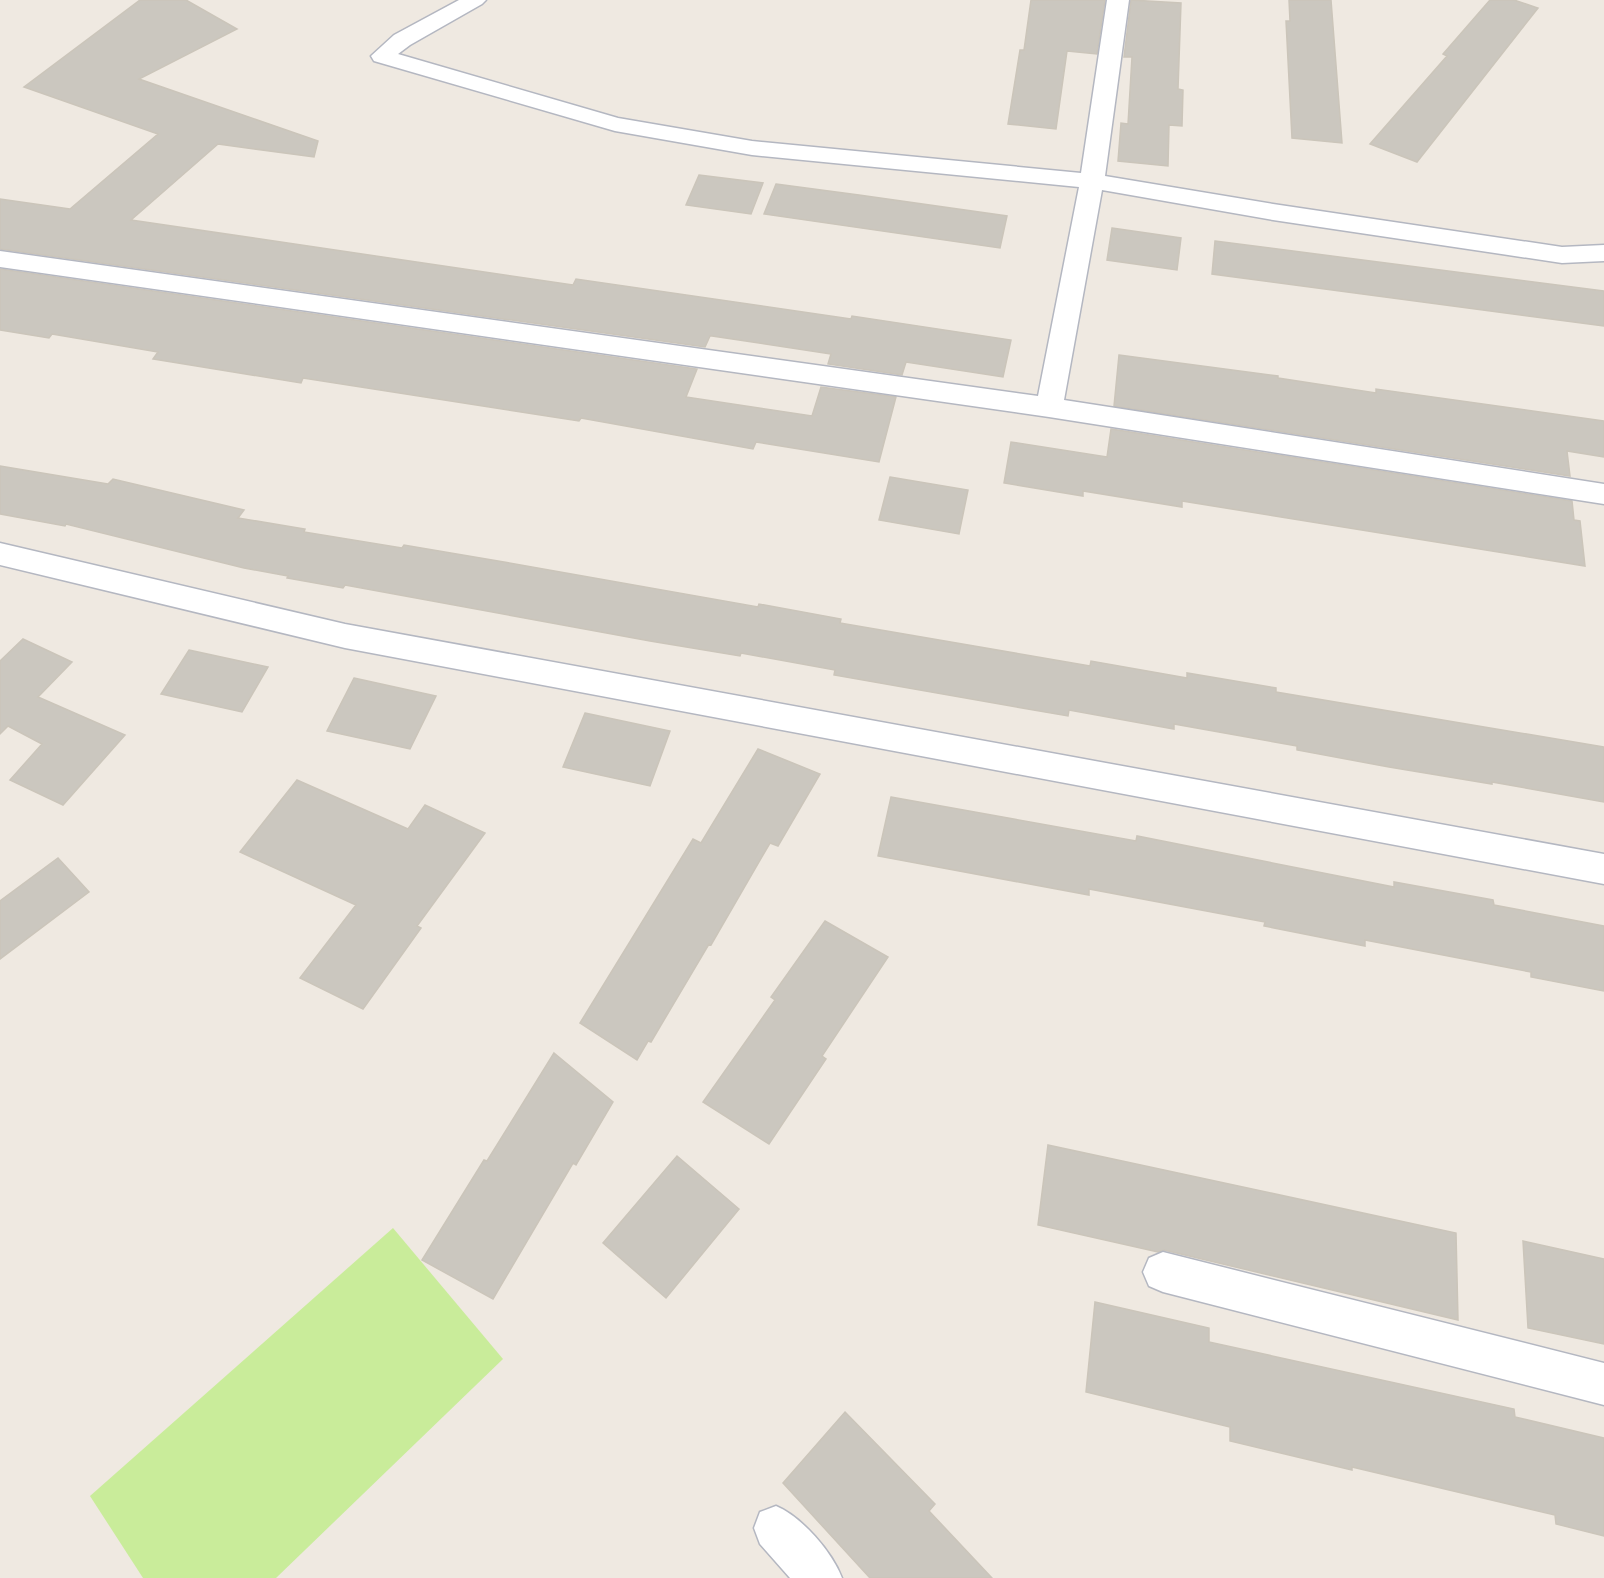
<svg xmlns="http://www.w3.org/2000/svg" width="1604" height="1578" viewBox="0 0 1604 1578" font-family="Mulish,sans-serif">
  <rect width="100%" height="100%" fill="#efe9e1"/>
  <!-- pitch -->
  <path fill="#c9ec9a" d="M393,1228L503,1359L276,1578H143L90,1496Z"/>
  <!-- building -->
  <path fill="#cbc7bf" stroke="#cbc5ba" stroke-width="1.5" d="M140,0H186L237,29L139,79L318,141L314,157L218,144L131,220L573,285L576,279L851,319L852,316L1011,340L1003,377L906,362L902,375L828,364L831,354L712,336H710L705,347L0,249V199L70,209L158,134L24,87Z
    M1031,0H1105L1097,54L1067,51L1056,129L1008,124L1020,50H1024Z
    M1131,0L1181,3L1178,89L1183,90L1182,126L1169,125L1168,166L1118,161L1121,123L1128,124L1132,57H1124Z
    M1289,0H1331L1342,143L1292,138L1286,21H1290Z
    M1490,0H1514L1538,8L1417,162L1370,144L1447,56L1443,54Z
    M699,175L763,183L751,214L686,205Z
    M776,184L859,195L1007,216L1000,248L764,214Z
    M1112,228L1181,238L1177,270L1107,260Z
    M1215,241L1604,291V326L1212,274Z
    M0,269L697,369L686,397L812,416L821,387L896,397L879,462L756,442L753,449L581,418L579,421L303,378L301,383L221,370L153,359L158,352L52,334L49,338L0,330Z
    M1119,355L1278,376V378L1376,393V389L1604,421V457L1567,451L1570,476L1114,406Z
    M1111,429L1572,501L1574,520L1580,521L1585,566L1182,501V507L1083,491V496L1004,483L1011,442L1107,457Z
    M0,466L108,484L113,479L244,510L238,518L305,529L304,532L402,548L404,545L504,562L758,607L759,604L841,619L840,623L1090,666L1091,661L1187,678V673L1276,688V692L1604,747V802L1492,782V784L1389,767L1297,750V746L1174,724V729L1069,710L1068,716L834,675L835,670L741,653L740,656L650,641L345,585L343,588L287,578L288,576L244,568L66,524L65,526L0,514Z
    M890,477L968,490L959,534L879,520Z
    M23,639L72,662L38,697L125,735L63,805L10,780L42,744L8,726L0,734V661Z
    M189,650L268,667L242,712L161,694Z
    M354,678L436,696L410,749L327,731Z
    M585,713L670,731L650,786L563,767Z
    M758,749L820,774L778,846L770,843L711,945L709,944L651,1042L648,1041L637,1060L580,1023L693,839L701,843Z
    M297,780L408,829L425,805L485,833L417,926L421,928L363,1009L300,978L356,905L240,852Z
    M891,797L1136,841L1137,836L1394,887V882L1493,900L1494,905L1604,926V991L1531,977V972L1365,940V946L1264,926L1265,922L1089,889V895L878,856Z
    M58,858L89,892L0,959V901Z
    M825,921L888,957L822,1056L826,1059L769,1144L703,1102L775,1000L771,997Z
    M554,1053L613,1102L576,1165L573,1163L493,1299L422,1260L484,1160L487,1161Z
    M1048,1145L1456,1233L1458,1320L1164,1250L1158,1252L1038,1225Z
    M677,1156L739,1209L666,1298L603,1243Z
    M1523,1241L1604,1259V1344L1528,1328Z
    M1095,1302L1209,1328V1342L1514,1409L1515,1417L1604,1438V1536L1556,1524L1555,1515L1352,1467V1470L1230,1441V1427L1086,1392Z
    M845,1412L935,1504L929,1511L992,1578H870L783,1483Z"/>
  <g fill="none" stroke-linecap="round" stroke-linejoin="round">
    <defs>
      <path id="minor" d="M459,0H486L482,4L410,45L398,54L618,118L752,141L1081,173L1107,0H1129L1105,176L1273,204L1562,247L1604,245V261L1562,263L1273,220L1102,190L1064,400L1604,484V504L1049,417L0,267V251L1038,396L1079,187L752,155L615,131L374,61L371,56L394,35Z
        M0,543L345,624L1604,854V884L345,648L0,565Z
        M1163,1252L1604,1363V1405L1163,1292L1149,1286L1143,1272L1149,1258Z
        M776,1506C802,1517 832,1552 842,1578H790L760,1544L754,1528L760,1512Z"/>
    </defs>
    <!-- minor casing -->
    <use href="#minor" stroke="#b4b7c1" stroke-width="3"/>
    <!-- minor -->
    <use href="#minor" fill="#fff" fill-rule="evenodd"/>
  </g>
</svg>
